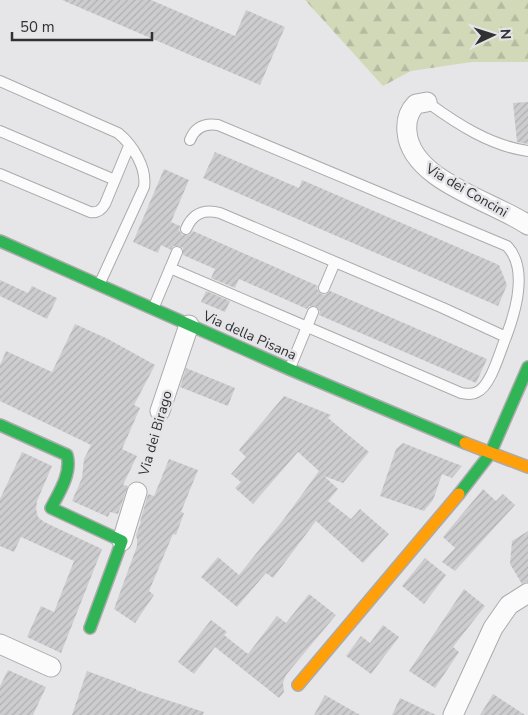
<svg xmlns="http://www.w3.org/2000/svg" width="528" height="715" viewBox="0 0 528 715" font-family="'Nunito Sans',sans-serif">
  <defs>
    <pattern id="forest-firs" width="22" height="20" patternUnits="userSpaceOnUse" patternTransform="scale(1.25)"><rect width="22" height="20" fill="#d2d9b9"/><path d="M5 1l3.5 6h-7zM16 11l3.5 6h-7z" fill="#b5bba0"/></pattern>
    <pattern id="building-hatch" width="6" height="6" patternUnits="userSpaceOnUse" patternTransform="scale(1.25)"><rect width="6" height="6" fill="#cdcdcf"/><path d="M-1 1l2-2M0 6l6-6M5 7l2-2" fill="none" stroke="#b0b0b2"/></pattern>
  </defs>
  <rect width="100%" height="100%" fill="#e6e6e8"/>
  <!-- forest -->
  <path fill="url(#forest-firs)" d="M305,0H528V62H472L411,71L383,86Z"/>
  <!-- building -->
  <path fill="url(#building-hatch)" d="M62,0H151L235,36L246,10L285,27L260,85Z
    M528,102V144L517,142L513,103Z
    M215,152L299,188L302,180L499,265L507,285L498,306L203,178Z
    M164,169L189,180L171,222L180,226L179,230L182,235H189L193,231L318,286L317,289L321,294L325,295L330,291L487,359L476,383L319,315L320,311L315,306H309L307,309L239,279L235,288L211,278L215,269L183,255V248L179,246H173L171,250L161,245L158,253L133,242Z
    M0,280L28,293L32,286L57,298L47,319L0,296Z
    M206,291L230,301L225,312L201,302Z
    M75,324L108,339L155,365L134,405L140,408L122,449L137,456L123,485L128,486L118,514L110,512L108,517L72,501L82,478L84,459L91,445L0,401V365L6,351L52,372Z
    M186,368L235,388L228,406L180,387Z
    M284,396L331,415L328,418L369,452L343,483L324,476L338,489L328,501L351,519L360,509L389,534L363,563L316,521L273,578L266,573L237,607L201,577L218,557L239,575L284,519L319,471L298,452L253,504L235,488L241,482L231,474L246,457L239,450Z
    M403,443L462,466L452,478L442,474L433,500L424,511L380,496L396,449Z
    M22,452L52,466L37,501L36,509L38,517L44,522L102,549L61,653L27,637L41,606L54,612L74,561L21,537L14,552L0,546V499Z
    M169,459L198,470L181,512L184,513L176,535L173,534L149,591L154,595L135,623L114,609L137,546V539L136,535L141,522H140L148,494L154,496Z
    M483,489L496,501L503,494L515,505L455,571L442,562L455,548L443,537Z
    M528,531V582L522,584L510,564L512,541Z
    M425,558L446,575L424,604L402,586Z
    M464,589L485,606L453,647L459,652L435,688L409,671Z
    M309,594L336,615L286,675L283,683L284,692L279,698L215,647L194,674L178,662L211,620L227,632L224,635L248,654L277,616L286,623Z
    M383,625L399,637L371,674L346,656L361,636L370,643Z
    M8,670L46,687L33,715H0V686Z
    M87,671L136,689V690L204,712L203,715H72Z
    M493,694L525,715H480Z
    M325,695L360,715H314Z
    M400,698L436,715H392Z"/>
  <g fill="none" stroke-linecap="round" stroke-linejoin="round">
    <defs>
      <path id="lane" d="M0,81L118,133C133,145 147,168 144,187L99,285
        M427,102C457,124 491,146 528,151
        M0,131L115,180
        M190,140C195,127 205,123 218,125L507,246C528,268 517,308 506,337
        M0,174L90,212C97,213 101,211 105,204L129,146
        M170,268L461,393C467,394 472,395 477,392C491,386 500,351 506,337L443,308L220,213C204,209 193,213 186,229
        M324,288L335,262
        M153,309L177,252
        M290,368L313,312"/>
      <path id="street" d="M427,102L416,104C408,112 406,122 407,132C411,181 493,201 528,225
        M160,411L189,325
        M122,541L137,492
        M0,644L51,667
        M453,715L493,628L509,605L528,593"/>
      <path id="fast" d="M0,241L289,369L465,443
        M0,425L67,455C72,473 59,493 51,508L122,541L90,628
        M459,494L490,454L528,367"/>
      <path id="slow" d="M465,443L528,467
        M298,685L459,494"/>
    </defs>
    <!-- lane casing -->
    <use href="#lane" stroke="#ababad" stroke-width="12"/>
    <!-- street casing -->
    <use href="#street" stroke="#ababad" stroke-width="21"/>
    <!-- fast casing -->
    <use href="#fast" stroke="#ababad" stroke-width="14"/>
    <!-- slow casing -->
    <use href="#slow" stroke="#ababad" stroke-width="14"/>
    <!-- path -->
    <path stroke="#c5c5c6" stroke-width="3" stroke-dasharray="4 4" stroke-linecap="butt" d="M142,475L155,428"/>
    <!-- lane -->
    <use href="#lane" stroke="#fbfbfc" stroke-width="10"/>
    <!-- street -->
    <use href="#street" stroke="#fbfbfc" stroke-width="19"/>
    <!-- fast -->
    <use href="#fast" stroke="#30b455" stroke-width="11"/>
    <!-- slow -->
    <use href="#slow" stroke="#ff9f0a" stroke-width="11"/>
  </g>
  <g text-anchor="middle" stroke-width="5" stroke-linejoin="round" paint-order="stroke">
    <!-- street labels -->
    <g font-size="14" fill="#313133" stroke="#e5e5e9">
      <text transform="translate(467 190) rotate(30)" y="5">Via dei Concini</text>
      <text transform="translate(250 335) rotate(24)" y="5">Via della Pisana</text>
      <text transform="translate(155 433) rotate(-74)" y="5">Via dei Birago</text>
    </g>
  </g>
  <!-- north arrow -->
  <g transform="translate(493 35) rotate(86)" stroke="#e5e5e9" stroke-width="4" paint-order="stroke">
  <path d="M0-4L9 19L0 12L-9 19Z" fill="#313133"/>
  <text y="-8" font-size="14" font-weight="bold" text-anchor="middle" fill="#313133">N</text>
  </g>
  <!-- scale -->
  <path d="M12 32v8h140v-8" fill="none" stroke="#313133" stroke-width="2.5"/>
  <text x="20" y="32" font-size="15" fill="#313133" stroke="#e5e5e9" stroke-width="4" paint-order="stroke">50 m</text>
</svg>
